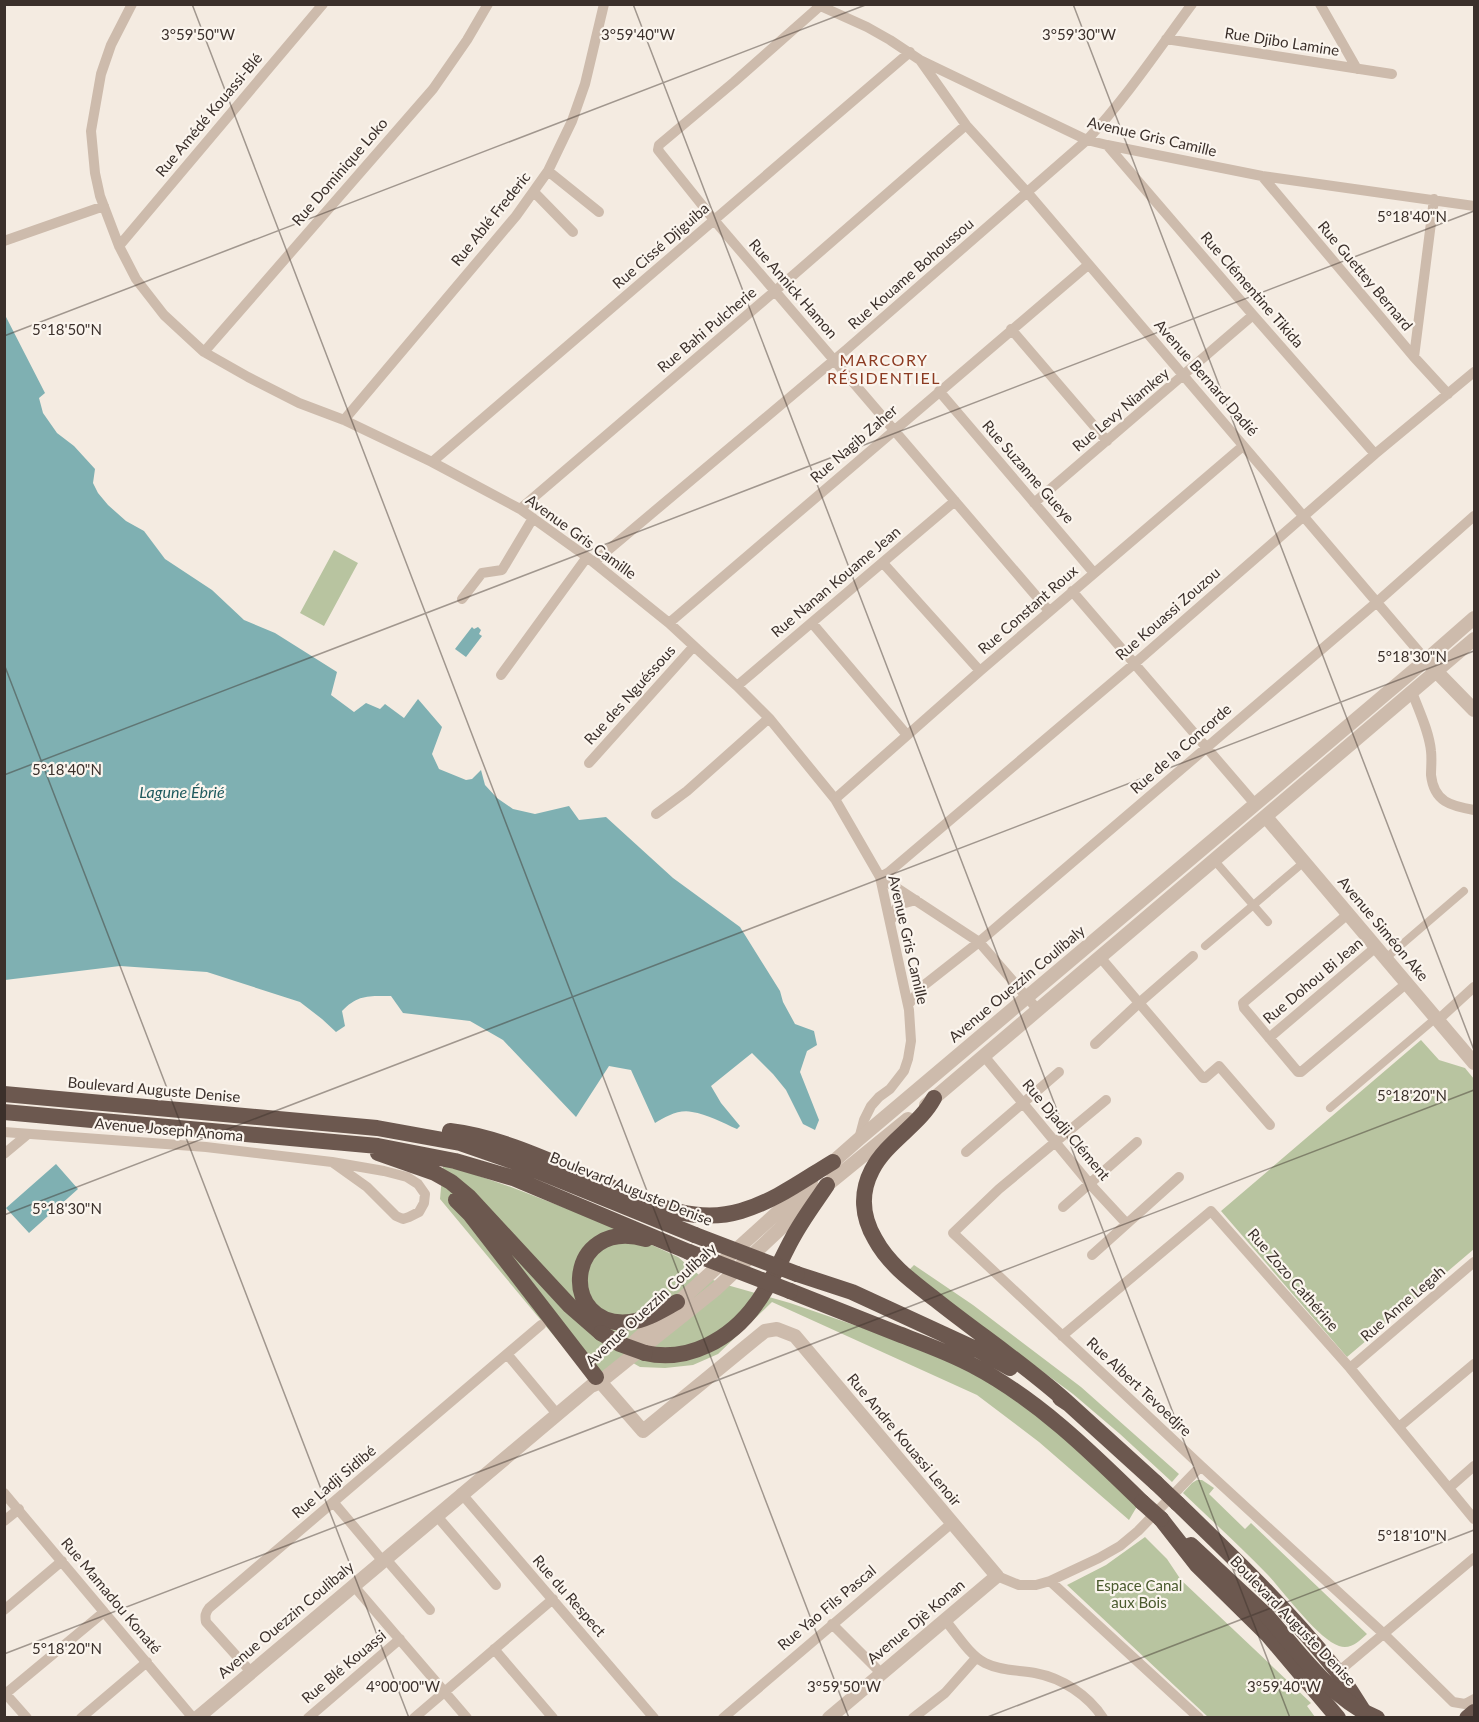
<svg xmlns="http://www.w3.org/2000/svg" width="1479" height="1722" viewBox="0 0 1479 1722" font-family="Lato,sans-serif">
  <rect width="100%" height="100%" fill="#f4ebe1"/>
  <!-- green -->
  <path fill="#b8c4a0" d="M334,550L358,563L324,626L300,613Z
    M1421,1040L1439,1060L1465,1068L1474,1079V1249L1347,1357L1221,1211Z
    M443,1165L456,1168L511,1187L604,1223L678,1257L699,1275L727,1285L790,1303L927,1350L1004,1390L1050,1426L1139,1503L1129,1520L1039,1442L977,1395L772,1302L718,1354L693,1365L665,1368L640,1367L633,1363L599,1390L440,1199Z
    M914,1265L973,1305L1081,1387L1179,1474L1172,1482L1120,1434L1073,1394L907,1272Z
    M1197,1480H1202L1214,1488L1209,1494L1245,1529L1251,1523L1367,1634C1359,1641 1351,1650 1339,1646C1318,1639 1283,1591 1267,1574C1240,1546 1211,1520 1183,1493L1192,1483Z
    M1145,1537L1167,1559L1181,1580L1311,1703L1307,1706L1315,1717H1208L1067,1585L1106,1565Z"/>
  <!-- water -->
  <path fill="#7fb0b2" d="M5,315L45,393L39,398L43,413L57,433L74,446L95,469L93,483L98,493L108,505L126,521L144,531L165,559L212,590L244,620L275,633L337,672L331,695L354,712L366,703L380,709L385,704L404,718L418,699L442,727L432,754L439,769L466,780L472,779L481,770L485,785L497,798L513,809L535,814L569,806L579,820L606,817L673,878L740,927L780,991L783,1002L795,1024L814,1031L817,1045L807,1051L800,1072L819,1120L815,1130L803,1124L786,1090L773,1074L752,1053L711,1086L721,1103L740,1126L737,1129C723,1123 707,1114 692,1112C679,1109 665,1117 655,1123L631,1070L609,1066L576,1117L503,1040L470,1021L403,1013L391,996C370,996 358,994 342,1011L345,1026L336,1032L322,1019L300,1002L207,972L120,966L5,980Z
    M472,627L474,629L478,627L481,630L479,634L482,636L466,657L455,649Z
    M56,1164L78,1189L29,1233L6,1208Z"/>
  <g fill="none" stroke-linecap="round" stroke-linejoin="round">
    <!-- pedestrian -->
    <path stroke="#cdbbac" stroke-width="8" d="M1214,860L1268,922
      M1205,946L1304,862
      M1386,958L1464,891
      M1330,1108L1436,1018"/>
    <!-- minor -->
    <path stroke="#cdbbac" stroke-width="10" d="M132,4L111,45L101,74L91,131L95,173L100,196L119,246L136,279L164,315L204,352L248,377L299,403L344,420L432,462L520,509L587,557L669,623L737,686L769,718L835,799L880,877L909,1010L911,1041L908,1059L904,1071L890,1089L879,1097L871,1106L864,1120L859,1139
      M816,4L867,27L890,40L920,60L1087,140L1107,145L1262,176L1474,206
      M1320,4L1357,69
      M820,6L734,82L659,145L658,150L714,220L1049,611
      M1166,39L1392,74
      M920,60L966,125L1027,192L1426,660
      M1107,145L1253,315L1375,454
      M548,171L599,212
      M1262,176L1414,357L1448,394
      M534,192L573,232
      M4,241L104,206
      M119,246L323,4
      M1011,329L1107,441
      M204,352L433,89L467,40L488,4
      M1414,357L1434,199
      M939,391L1094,573
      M344,420L516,216L548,171L572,121L585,84L604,4
      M432,462L910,52
      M1034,503L1253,315
      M520,509L775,291L966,125
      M594,562L846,350L1087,140C1126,98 1158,50 1192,4
      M883,563L980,671
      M1072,591L1255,804
      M462,599L482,573L502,570L533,518
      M669,623L1088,265
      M812,623L907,735
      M501,675L587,557
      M737,686L955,501
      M1412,692C1419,711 1429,731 1431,751C1432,759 1431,767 1431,775C1434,802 1451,806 1474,810
      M589,763L694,646
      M835,799L980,671L1243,446
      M656,814L687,791L769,718
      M880,877L889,872L1134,664L1375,454L1474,372
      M880,877L979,942L1038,1010
      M1348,914L1243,1003L1244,1008L1298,1072H1301L1407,983
      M891,920L898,905L916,900
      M1100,957L1203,1078H1205L1219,1066L1270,1125
      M908,1005L923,986L979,942L1377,602L1474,516
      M1438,1020L1474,987
      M1269,1038L1376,947
      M1095,1044L1139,1003L1193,956
      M984,1056L1089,1183L1126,1223
      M1106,1100L999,1189L953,1233L1201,1466L1384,1634L1453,1702L1465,1704L1474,1699
      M4,1132L206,1147L332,1162L384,1171L407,1177L418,1184L425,1194L424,1203L419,1212L409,1217L403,1219L396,1216L367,1187L332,1162
      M966,1152L1059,1072
      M4,1154L28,1134
      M1063,1207L1137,1142
      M1092,1255L1179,1177
      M1062,1336L1211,1211L1350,1368L1474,1519
      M507,1354L557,1414
      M1350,1368L1474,1262
      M1399,1427L1474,1364
      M1449,1488L1474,1466
      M4,1493L193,1718
      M461,1493L654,1718
      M334,1503L382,1560
      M436,1515L496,1585
      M4,1521L19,1509
      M385,1558L430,1610
      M997,1576L1019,1585H1036L1050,1581L1099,1558L1120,1546L1138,1531L1201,1466
      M1050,1581L1199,1718
      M353,1585L467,1718
      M4,1610L62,1561
      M945,1620C957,1634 969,1655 985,1663C1001,1671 1019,1670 1035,1673C1062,1678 1088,1695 1103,1718
      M832,1624L881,1673
      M494,1649L553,1718
      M251,1672L206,1622C205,1616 205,1613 209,1608L541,1325
      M1338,1672L1474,1558
      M4,1692L27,1718
      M4,1695L104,1612
      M81,1718L147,1662
      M308,1718L400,1639
      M414,1718L553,1599
      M723,1718L952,1523
      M913,1718L945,1693L976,1658"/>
    <!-- tertiary -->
    <path stroke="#cdbbac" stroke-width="14" d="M1432,667L1474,710
      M1266,817L1474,1063
      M926,1105L1474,639
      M825,1169L859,1139L1426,660L1474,618
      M630,1346L811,1182
      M596,1377L643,1431L765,1331L777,1329L795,1336L997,1576L829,1718
      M197,1718L591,1386L600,1382L647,1344L716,1289L827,1185L908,1119"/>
    <!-- trunk -->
    <path stroke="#6c584f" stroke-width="16" d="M4,1094L377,1128L460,1143L518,1163L695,1235
      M934,1098C919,1126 887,1141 872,1170C860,1193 862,1217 875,1239C889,1265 913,1282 936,1300C980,1335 1027,1366 1069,1404
      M4,1112L378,1146L455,1161L513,1178L689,1252
      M450,1131C503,1137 560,1166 609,1186C652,1204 694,1225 741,1211C775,1201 803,1180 833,1162
      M378,1153L435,1173L451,1182L469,1197L570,1306L601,1333
      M456,1200L470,1214L596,1377
      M646,1239C564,1216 558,1330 630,1322C647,1320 662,1310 677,1302
      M797,1274L852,1292L980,1351L1010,1368
      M790,1291C826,1305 861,1319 896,1333C922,1343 948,1352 972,1365C1037,1399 1090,1451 1142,1502
      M645,1353C688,1363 731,1339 756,1304C771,1284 780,1261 792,1239C802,1220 815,1203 827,1185
      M1060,1398L1069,1404L1156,1483
      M1177,1503C1233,1557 1287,1609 1336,1670C1346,1683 1355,1698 1364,1712
      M1161,1519L1197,1565L1268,1635L1338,1718
      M1191,1545L1267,1616
      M1467,1718L1474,1712"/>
    <!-- trunk-bridge -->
    <path stroke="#6c584f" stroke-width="16" d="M695,1235L797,1274
      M689,1252L790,1291
      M601,1333L620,1344L645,1353
      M1156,1483L1177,1503
      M1142,1502L1161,1519
      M1267,1616C1299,1652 1332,1700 1377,1718"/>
  </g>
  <!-- ticks -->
  <path fill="none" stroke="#3b302b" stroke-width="1.5" stroke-opacity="0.45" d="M192,4L849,1718M633,4L1290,1718M1073,4L1474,1050M4,336L868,4M4,664L409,1718M4,775L1474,211M4,1215L1474,651M4,1654L1474,1090M985,1718L1474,1530"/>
  <g text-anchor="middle" stroke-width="4.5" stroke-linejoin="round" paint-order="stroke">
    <!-- street labels -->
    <g font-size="15" fill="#3b302b" stroke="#fbf5ee">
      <text transform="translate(1282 42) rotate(9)" y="5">Rue Djibo Lamine</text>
      <text transform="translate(209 115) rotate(-50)" y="5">Rue Amédé Kouassi-Blé</text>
      <text transform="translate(1152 137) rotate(13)" y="5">Avenue Gris Camille</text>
      <text transform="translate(340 172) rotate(-49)" y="5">Rue Dominique Loko</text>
      <text transform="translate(491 219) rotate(-51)" y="5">Rue Ablé Frederic</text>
      <text transform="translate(661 246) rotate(-41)" y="5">Rue Cissé Djiguiba</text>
      <text transform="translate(911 274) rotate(-41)" y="5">Rue Kouame Bohoussou</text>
      <text transform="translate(1365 276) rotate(50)" y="5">Rue Guettey Bernard</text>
      <text transform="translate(793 289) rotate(49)" y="5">Rue Annick Hamon</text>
      <text transform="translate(1252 290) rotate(49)" y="5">Rue Clémentine Tikida</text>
      <text transform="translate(707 330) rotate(-40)" y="5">Rue Bahi Pulcherie</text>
      <text transform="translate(1206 378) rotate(49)" y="5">Avenue Bernard Dadié</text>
      <text transform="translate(1121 410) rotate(-40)" y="5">Rue Levy Niamkey</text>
      <text transform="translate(854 444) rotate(-41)" y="5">Rue Nagib Zaher</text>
      <text transform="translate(1028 472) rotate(49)" y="5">Rue Suzanne Gueye</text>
      <text transform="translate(581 537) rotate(36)" y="5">Avenue Gris Camille</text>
      <text transform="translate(836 582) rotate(-40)" y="5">Rue Nanan Kouame Jean</text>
      <text transform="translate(1028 610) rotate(-41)" y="5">Rue Constant Roux</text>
      <text transform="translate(1168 614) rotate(-41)" y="5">Rue Kouassi Zouzou</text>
      <text transform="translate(630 695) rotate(-48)" y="5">Rue des Nguéssous</text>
      <text transform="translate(1181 749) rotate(-41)" y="5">Rue de la Concorde</text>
      <text transform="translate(1383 929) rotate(50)" y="5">Avenue Siméon Ake</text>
      <text transform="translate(908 940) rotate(77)" y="5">Avenue Gris Camille</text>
      <text transform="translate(1313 981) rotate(-40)" y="5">Rue Dohou Bi Jean</text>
      <text transform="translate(1017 984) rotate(-40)" y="5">Avenue Ouezzin Coulibaly</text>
      <text transform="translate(154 1090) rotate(5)" y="5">Boulevard Auguste Denise</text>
      <text transform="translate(169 1130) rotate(5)" y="5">Avenue Joseph Anoma</text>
      <text transform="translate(1066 1130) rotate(50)" y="5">Rue Djadji Clément</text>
      <text transform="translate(631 1189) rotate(22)" y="5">Boulevard Auguste Denise</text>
      <text transform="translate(1293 1280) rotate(49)" y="5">Rue Zozo Cathérine</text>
      <text transform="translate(1403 1304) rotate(-41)" y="5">Rue Anne Legah</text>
      <text transform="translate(651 1305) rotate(-43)" y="5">Avenue Ouezzin Coulibaly</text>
      <text transform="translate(1139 1387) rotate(43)" y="5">Rue Albert Tevoedjre</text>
      <text transform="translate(904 1440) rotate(50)" y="5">Rue Andre Kouassi Lenoir</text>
      <text transform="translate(334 1482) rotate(-40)" y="5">Rue Ladji Sidibé</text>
      <text transform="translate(111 1596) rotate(50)" y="5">Rue Mamadou Konaté</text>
      <text transform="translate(569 1596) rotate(49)" y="5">Rue du Respect</text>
      <text transform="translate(827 1608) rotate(-40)" y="5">Rue Yao Fils Pascal</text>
      <text transform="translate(286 1620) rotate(-40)" y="5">Avenue Ouezzin Coulibaly</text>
      <text transform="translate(1293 1621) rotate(46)" y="5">Boulevard Auguste Denise</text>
      <text transform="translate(916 1622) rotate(-40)" y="5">Avenue Djè Konan</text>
      <text transform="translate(344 1667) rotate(-40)" y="5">Rue Blé Kouassi</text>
    </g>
    <!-- park labels -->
    <g font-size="15" fill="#4a5a2e" stroke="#fbf5ee">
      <text x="1139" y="1591">Espace Canal<tspan x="1139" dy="17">aux Bois</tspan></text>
    </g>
    <!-- neighbourhood labels -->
    <g font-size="16" letter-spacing="1.5" fill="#8c3b22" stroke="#fbf5ee">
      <text x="884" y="366">MARCORY<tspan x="884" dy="18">RÉSIDENTIEL</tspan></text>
    </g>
    <!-- water labels -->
    <g font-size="16" font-style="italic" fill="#1f5a5e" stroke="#fbf5ee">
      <text x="182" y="798">Lagune Ébrié</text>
    </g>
  </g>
  <g font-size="15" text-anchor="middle" fill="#3b302b" stroke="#fbf5ee" stroke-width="4.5" stroke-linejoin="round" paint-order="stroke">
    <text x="198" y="40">3°59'50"W</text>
    <text x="638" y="40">3°59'40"W</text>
    <text x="1079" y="40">3°59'30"W</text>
    <text x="1412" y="222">5°18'40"N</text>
    <text x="67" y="335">5°18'50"N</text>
    <text x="1412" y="662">5°18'30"N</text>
    <text x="67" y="775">5°18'40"N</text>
    <text x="1412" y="1101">5°18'20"N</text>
    <text x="67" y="1214">5°18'30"N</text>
    <text x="1412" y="1541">5°18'10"N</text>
    <text x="67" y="1654">5°18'20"N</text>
    <text x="403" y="1692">4°00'00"W</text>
    <text x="844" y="1692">3°59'50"W</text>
    <text x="1284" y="1692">3°59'40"W</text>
  </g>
  <!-- border -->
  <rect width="1479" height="1722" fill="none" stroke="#3b302b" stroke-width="12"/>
</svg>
